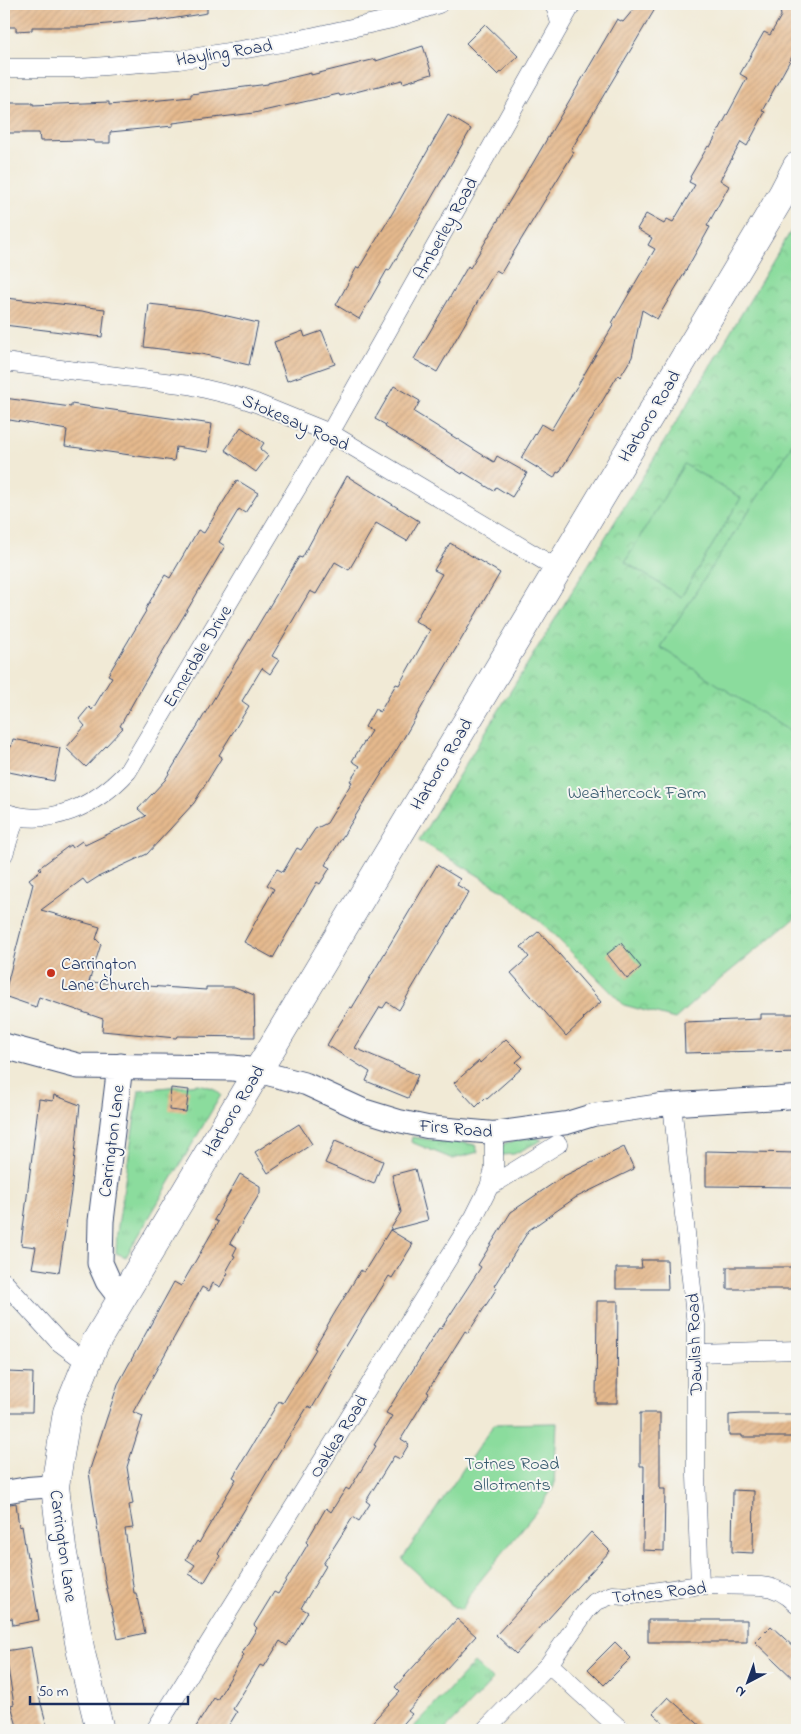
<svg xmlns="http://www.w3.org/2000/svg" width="801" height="1734" viewBox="0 0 801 1734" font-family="'Indie Flower',sans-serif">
  <defs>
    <pattern id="grass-tufts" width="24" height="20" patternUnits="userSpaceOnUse" patternTransform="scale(1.25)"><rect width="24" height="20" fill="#8bdc9d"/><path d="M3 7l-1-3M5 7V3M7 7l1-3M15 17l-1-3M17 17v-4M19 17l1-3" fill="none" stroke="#77bd8a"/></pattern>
    <pattern id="park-crowns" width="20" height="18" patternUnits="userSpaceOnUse" patternTransform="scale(1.25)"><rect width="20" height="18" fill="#8bdc9d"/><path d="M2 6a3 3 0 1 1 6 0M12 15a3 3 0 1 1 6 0" fill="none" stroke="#77bd8a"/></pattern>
    <pattern id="building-hatch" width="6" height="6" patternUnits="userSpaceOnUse" patternTransform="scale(1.25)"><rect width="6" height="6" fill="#e5b98d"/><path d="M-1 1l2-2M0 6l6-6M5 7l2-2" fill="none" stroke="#c49f7c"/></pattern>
  </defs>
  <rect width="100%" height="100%" fill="#f6f6f2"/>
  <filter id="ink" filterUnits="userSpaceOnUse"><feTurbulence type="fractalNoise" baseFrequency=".02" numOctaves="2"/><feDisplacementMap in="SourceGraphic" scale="10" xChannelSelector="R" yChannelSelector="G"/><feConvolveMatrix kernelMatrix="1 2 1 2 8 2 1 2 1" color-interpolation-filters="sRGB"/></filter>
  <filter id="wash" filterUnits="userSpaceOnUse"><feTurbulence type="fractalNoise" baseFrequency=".0096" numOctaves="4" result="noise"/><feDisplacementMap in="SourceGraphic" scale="20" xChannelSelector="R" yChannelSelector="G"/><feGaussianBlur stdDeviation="1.12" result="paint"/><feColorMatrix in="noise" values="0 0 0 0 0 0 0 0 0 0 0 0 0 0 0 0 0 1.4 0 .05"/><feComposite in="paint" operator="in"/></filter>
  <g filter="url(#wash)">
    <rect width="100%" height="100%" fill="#f1ead6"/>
    <!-- grass -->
    <path fill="url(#grass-tufts)" stroke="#53867e" d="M199,1084L213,1088L221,1095L126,1257L116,1253L117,1232L139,1090Z
      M412,1137L446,1142L468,1143L475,1145L478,1152L453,1159L411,1142Z
      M535,1137L542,1140L514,1154L502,1155L498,1150L505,1143Z
      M474,1663L493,1680L445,1730H411Z"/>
    <!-- park -->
    <path fill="url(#park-crowns)" stroke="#53867e" d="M797,221V916L700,996L675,1019L624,1005L546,927L504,891L419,840L696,390Z"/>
    <!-- garden -->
    <path fill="#8bdc9d" stroke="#53867e" d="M797,437V736L660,647Z
      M684,464L741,498L681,597L625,562Z
      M557,1423L554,1486L543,1503L471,1592L462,1610L454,1607L402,1559L494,1424Z"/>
    <g id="blocks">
      <!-- building -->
      <path fill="url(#building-hatch)" d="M4,4H207V13L158,21V19L87,26V27H32V30L16,31V27H4Z
        M638,4H658L571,150L574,152L501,273L496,270L437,372L414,359L468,266L470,268L529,168H530L617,19L623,22Z
        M779,4H797V55H793L762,111L765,112L747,146L741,142L720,180L729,186L707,226L710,227L684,274L657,319L642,310L632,357L620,377L618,375L559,473L557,472L554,478L521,458L541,424L551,430L614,324L612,323L655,249L648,245L652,238L637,229L646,214L664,224L667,219L673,222L695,185L689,182L691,178L690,177L708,146L710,147L747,78L740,74L764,32L770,35L781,16Z
        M485,24L518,56L498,75L466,43Z
        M423,46L432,74L403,83L402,80L340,96L339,94L254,113L173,123V126L110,132V143H94V141L82,140L40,141L39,133H4V103H33V105L109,102V105L191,97V94L268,84V83L311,73V75L376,59V61Z
        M448,115L471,129L420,218L389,271L387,270L359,319L336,305L357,267L359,268L389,219Z
        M6,298L105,309L102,337L4,325Z
        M149,304L201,310L258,323L249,365L201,354L144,347Z
        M303,331L305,337L322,331L335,364L287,381L274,342Z
        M394,386L420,401L414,412L494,462L497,456L527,473L512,497L496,487L494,491L463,472L462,474L385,427L386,425L375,419Z
        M4,398L71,407V404L212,424L208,452L176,447L174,461L65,446L67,430L4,419Z
        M241,427L264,443L260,449L268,456L256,472L225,450Z
        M347,476L419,521L407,541L376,523L349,570L335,562L316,594L310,591L272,656L279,660L270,674L262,668L242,701L249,706L219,755L222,757L194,803L147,854L98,877L87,884L83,879L41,910L100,927L96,939L101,944L89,982L206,990V987H235L254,995L255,1037L177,1036L176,1038L102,1031L103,1019L39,997L36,1007L4,996L33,884L29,879L41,870L39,868L70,845L72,848L82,841L85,845L146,816L138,809L165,780L299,557L302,558Z
        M237,480L258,493L245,513L239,509L219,542L225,546L143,685L120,726L123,728L86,767L66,748L85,726L79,719L89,707L92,710L112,677L108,675L146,611L145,610L165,575L170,578L198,530L204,533Z
        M450,543L500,573L399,746L325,865L330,868L320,884L317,882L273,958L244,942L274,889L267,885L277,869L283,872L297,848L301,850L315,829L327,823L352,782L350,781L360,766L352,761L371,731L365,727L375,709L380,712L396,684L399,685L430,630L415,621L442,574L434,570Z
        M13,739L60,748L54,781L4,771V746L11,747Z
        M437,865L460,879L457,885L469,892L399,1010L387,1002L383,1008L380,1007L355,1048L418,1075L408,1098L366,1081L370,1072L327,1045L350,1007L352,1008Z
        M539,931L601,1002L583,1018L584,1019L566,1036L511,973L529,957L521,947Z
        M621,943L641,967L627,979L607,954Z
        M761,1014H797V1050L685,1053L684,1022L761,1019Z
        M506,1039L523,1056L516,1062L522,1068L487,1099L485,1098L476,1107L454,1083L479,1061L480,1063Z
        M171,1088L189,1090L186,1112L169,1110Z
        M54,1095L80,1105L71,1192L59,1272L32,1268L36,1247L21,1245L39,1099L53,1101Z
        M299,1124L312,1144L268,1173L255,1152Z
        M335,1141L383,1161L374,1184L325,1163Z
        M624,1147L634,1169L575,1198L529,1230L494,1286L497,1288L468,1333L465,1331L427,1392L429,1393L401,1439L409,1444L400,1459L394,1456L366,1501L370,1504L359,1521L353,1517L323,1564L326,1566L301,1608L308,1612L287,1646L280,1641L264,1667L260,1665L233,1709L237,1712L226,1730H194L214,1698L217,1700L244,1655L242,1653L257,1628L254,1625L274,1592L278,1594L308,1544L306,1542L326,1508L331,1512L346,1488L349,1490L376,1446L374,1445L392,1416L386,1413L439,1328L441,1329L481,1267L478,1265L511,1212L564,1176Z
        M706,1151L797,1153V1187L706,1186Z
        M415,1169L428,1220L390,1230L401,1212L392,1175Z
        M240,1174L260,1186V1193L230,1243L237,1247L233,1255L235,1256L226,1272L228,1273L220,1287L213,1283L209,1291L202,1287L133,1412L143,1416L127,1467L133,1504L129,1505L133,1528L125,1529L134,1593H136L145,1633L118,1639L105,1580L89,1472L118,1384L174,1282L181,1286L218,1222L214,1220Z
        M390,1230L413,1244L392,1278L389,1276L363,1318L330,1373L332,1374L312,1408L308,1406L276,1457L218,1554L220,1556L204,1583L189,1574L195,1565L186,1559L197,1541L199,1543L236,1479L233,1477L279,1401L283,1403L316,1349L314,1348L334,1314L361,1270L364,1272Z
        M641,1260H667L668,1289H616V1268H642Z
        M727,1267H797V1289H727Z
        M597,1301H618L617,1403H596Z
        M7,1372L33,1373L32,1412H6Z
        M640,1413H660V1489H665L664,1551L643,1550L644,1466H640Z
        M742,1414H797V1437H742V1435H729V1415Z
        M733,1490L754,1491L753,1553L732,1552Z
        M16,1503L19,1527L22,1526L27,1557L28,1556L39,1620L13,1625L12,1618L4,1619V1505Z
        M591,1532L610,1551L516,1654L496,1635Z
        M457,1619L476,1636L408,1711L412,1714L398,1730H365L400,1692L395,1687Z
        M648,1620H747V1642H648Z
        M771,1626L797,1650V1682L755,1642Z
        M615,1642L631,1658L604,1685L588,1669Z
        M31,1647L39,1696L48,1730H18L11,1705L14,1704L5,1651Z
        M668,1697L705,1730H671L653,1713Z"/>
    </g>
  </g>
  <g filter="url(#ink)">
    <use href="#blocks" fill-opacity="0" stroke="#3b4b70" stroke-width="1"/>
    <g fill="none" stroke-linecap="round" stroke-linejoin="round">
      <defs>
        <path id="minor" d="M553,4L556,9L560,23
          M4,68H81L179,60L288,42L392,19L439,4
          M4,362L189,385L235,396L256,403L330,433L558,569
          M4,812C49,829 97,805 128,771L330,433L572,4
          M4,854L16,816
          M672,1104L696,1325V1476L700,1585
          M489,1187L558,1144
          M4,1282L59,1342L86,1362
          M696,1353L797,1350
          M549,1664L621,1730
          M155,1730L474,1217L489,1187L494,1169V1133
          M485,1730L549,1664L586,1611L595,1602L612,1595L625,1596L700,1585L761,1586C776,1587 787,1594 797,1604"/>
        <path id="tertiary" d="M256,1071L306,1084L363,1110L399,1121L427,1127L494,1133L567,1123L593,1115L661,1105L797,1097
          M4,1492L28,1488L55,1486"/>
        <path id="secondary" d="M4,1046L78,1066L233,1068L256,1071
          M120,1066L101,1221L100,1263L108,1281L122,1299"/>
        <path id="primary" d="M100,1730L81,1653L62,1548L55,1486L67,1412L95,1343L783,193L797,166"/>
      </defs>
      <!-- minor casing -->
      <use href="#minor" stroke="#3b4b70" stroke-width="19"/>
      <!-- tertiary casing -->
      <use href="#tertiary" stroke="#3b4b70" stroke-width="24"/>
      <!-- secondary casing -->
      <use href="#secondary" stroke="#3b4b70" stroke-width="27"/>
      <!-- primary casing -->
      <use href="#primary" stroke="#3b4b70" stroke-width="29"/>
      <!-- minor -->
      <use href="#minor" stroke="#fff" stroke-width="18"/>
      <!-- tertiary -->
      <use href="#tertiary" stroke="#fff" stroke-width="22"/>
      <!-- secondary -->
      <use href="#secondary" stroke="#fff" stroke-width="25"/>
      <!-- primary -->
      <use href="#primary" stroke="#fff" stroke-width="28"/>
    </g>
  </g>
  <!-- markers -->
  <circle fill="#c8321e" stroke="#f6f6f2" stroke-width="2" cx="51" cy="973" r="5"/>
  <g text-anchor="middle" stroke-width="4" stroke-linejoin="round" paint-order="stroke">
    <!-- street labels -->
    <g font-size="18" fill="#1b2f5e" stroke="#f6f6f2">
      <text transform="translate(224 52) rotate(-9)" y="6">Hayling Road</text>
      <text transform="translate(445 228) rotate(-61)" y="6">Amberley Road</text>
      <text transform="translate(649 416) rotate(-59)" y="6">Harboro Road</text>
      <text transform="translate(296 422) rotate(24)" y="6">Stokesay Road</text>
      <text transform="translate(197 656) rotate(-59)" y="6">Ennerdale Drive</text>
      <text transform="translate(441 764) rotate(-59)" y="6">Harboro Road</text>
      <text transform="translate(233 1111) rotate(-59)" y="6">Harboro Road</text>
      <text transform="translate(456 1128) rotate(5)" y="6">Firs Road</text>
      <text transform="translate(111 1141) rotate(-83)" y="6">Carrington Lane</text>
      <text transform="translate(694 1344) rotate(-92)" y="6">Dawlish Road</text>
      <text transform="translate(338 1436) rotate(-58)" y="6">Oaklea Road</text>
      <text transform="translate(64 1546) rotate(82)" y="6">Carrington Lane</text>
      <text transform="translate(659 1592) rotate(-6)" y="6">Totnes Road</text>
    </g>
    <!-- park labels -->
    <g font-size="18" fill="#375a6e" stroke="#f6f6f2">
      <text x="637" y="798">Weathercock Farm</text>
      <text x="512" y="1469">Totnes Road<tspan x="512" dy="21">allotments</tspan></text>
    </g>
    <!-- poi labels -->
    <g font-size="18" fill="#1b2f5e" stroke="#f6f6f2" text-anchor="start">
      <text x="61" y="969">Carrington<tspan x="61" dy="21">Lane Church</tspan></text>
    </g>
  </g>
  <!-- margin -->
  <rect width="801" height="1734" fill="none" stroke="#f6f6f2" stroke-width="20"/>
  <!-- north arrow -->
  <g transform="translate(748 1682) rotate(221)" stroke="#f6f6f2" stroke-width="4" paint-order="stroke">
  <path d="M0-4L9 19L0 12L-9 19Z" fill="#1b2f5e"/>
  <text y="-8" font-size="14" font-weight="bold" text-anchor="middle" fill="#1b2f5e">N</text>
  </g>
  <!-- scale -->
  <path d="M30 1696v8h158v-8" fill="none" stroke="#1b2f5e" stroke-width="2.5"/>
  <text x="38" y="1696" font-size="15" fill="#1b2f5e" stroke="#f6f6f2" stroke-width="4" paint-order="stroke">50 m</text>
</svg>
